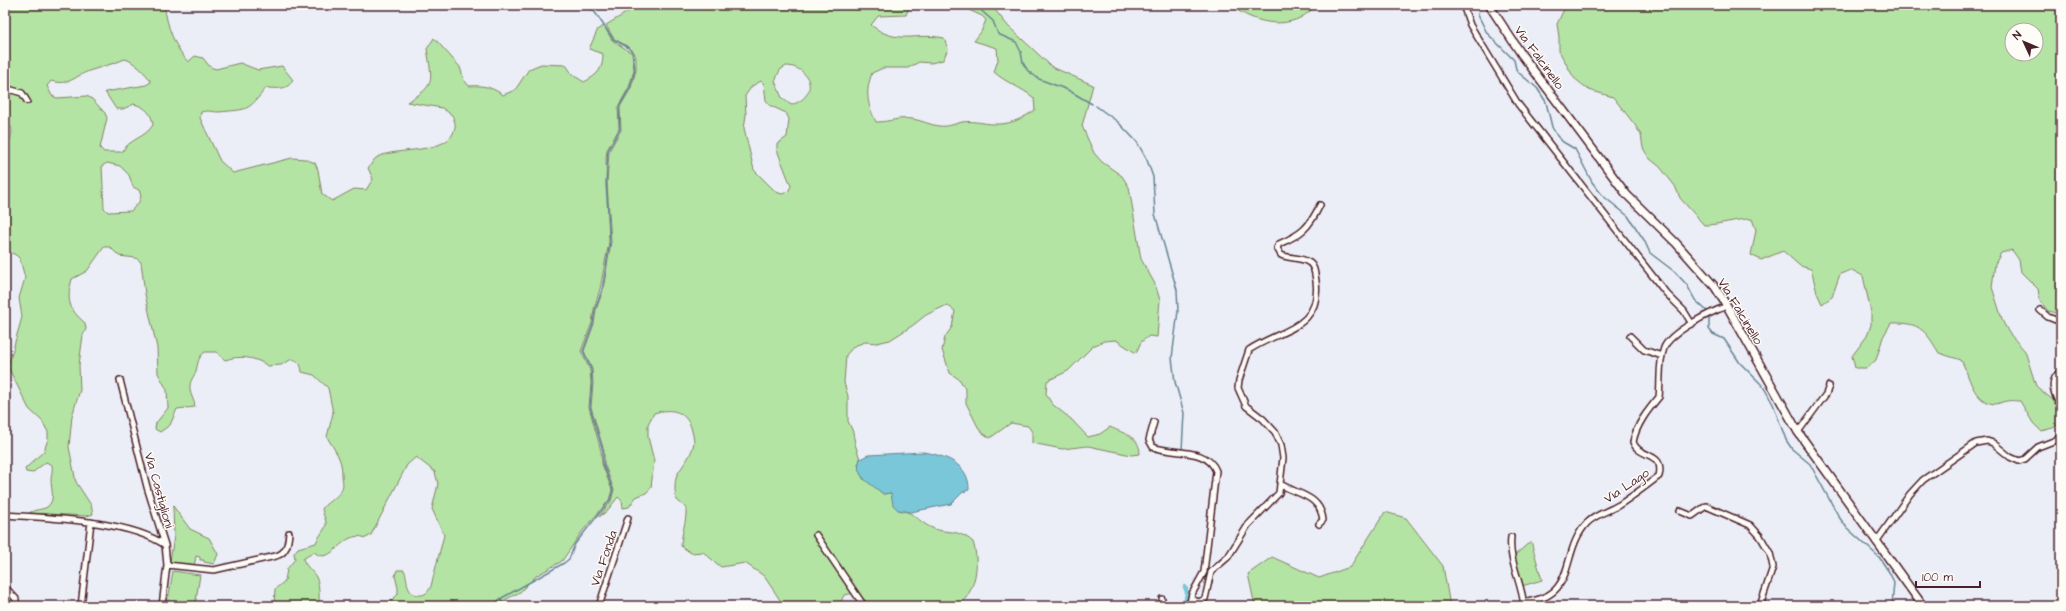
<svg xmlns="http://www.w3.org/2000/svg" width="2066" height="611" viewBox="0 0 2066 611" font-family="'Architects Daughter',sans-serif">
  <rect width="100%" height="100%" fill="#eceef7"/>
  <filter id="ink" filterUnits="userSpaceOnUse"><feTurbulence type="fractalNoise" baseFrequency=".025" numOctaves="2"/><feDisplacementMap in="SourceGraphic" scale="8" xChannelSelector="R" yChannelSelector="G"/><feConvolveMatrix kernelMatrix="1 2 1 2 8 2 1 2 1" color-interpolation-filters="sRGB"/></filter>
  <g filter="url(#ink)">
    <!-- green -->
    <path fill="#b4e4a3" stroke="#7f8267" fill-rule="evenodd" d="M5,5H164C168,28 173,44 188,62L195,56L203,58L210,67L216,69L240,63L258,70L282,66L293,80C287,91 277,88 266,88C247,112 249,109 219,112C213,112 208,110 201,112L200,118L220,161L233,173L292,158L305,159L315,163L318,170L322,194L332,201L354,189L366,190L373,179L368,168C371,165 373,160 376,158C394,146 452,156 455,127C456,123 453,118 452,115L442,108L407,102C437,85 432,81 427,49L434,38L460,67L464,80L469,86C483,85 492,87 503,95L515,90L529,69L541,64L566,65L573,75L584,82C598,75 603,69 603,54L589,49L598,29L604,26L612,40L632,53L634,70L629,87L618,107L619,129L607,150L606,158L609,242L600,289L594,309L592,323L581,351L590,370L591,383L589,407L601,451L602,464L612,490L609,500L581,533L562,561L536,576L520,592L503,601L499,606H470L452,601L445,606H381L389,603L398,594V588L395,576L397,570H404C409,579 404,594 419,595C425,596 429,591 431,586L444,535L432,509L438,484L435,472L416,457L407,465L371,535L366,538C341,528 333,568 314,552L303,559C306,567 312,570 316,577C320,585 319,597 319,606H274L275,589L285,581L287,569L295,559L294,553L298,548L316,543C318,536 327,529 326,522C325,518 323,514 322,509C327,501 335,500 340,492C345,485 342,482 342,474C342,458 335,451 327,437L333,413L328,388L314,375L302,372C301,364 299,361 292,359L281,365L268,366C255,357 240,355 225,360L216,352H205C198,357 198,363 196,371C194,377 189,381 190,389C190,395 195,401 195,407L177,409L170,425L160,432L155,429L156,423L168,408L167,390L158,373L157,348L145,294L141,262L136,258L119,256L110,247H104L87,271L72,279C66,301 69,309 85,323L86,329L83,335L79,365L80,390L72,416L69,447L76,482L91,505L93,514L87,516L29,513C35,509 42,510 47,507C56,500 51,490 51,480C51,475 53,470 52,465L46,462L32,473L26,472L25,469L44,451L48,439V432L42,421L29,409L8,367L22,317L19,298L25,278L20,259L16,255L5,250C5,221 0,171 9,144C12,134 15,127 5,120ZM125,59C132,60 148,75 151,82L146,85L105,92L116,109H123L134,104C145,107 152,113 153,125C145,138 129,139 122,152H104L100,148L107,118L105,113L92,99L87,96L57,98L52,96L47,86L51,81C70,86 73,77 89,71C101,67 113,64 125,59ZM107,163L120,166L129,175L133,187L139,190L141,196L139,202L131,211L108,212L104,208L102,166Z
      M648,5H910L906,15L878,16L871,25C897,46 916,32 944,38L948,49L943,60L931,63L919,62L908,68H883L872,73C865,92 867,104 876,122C889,122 900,117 912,119C921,120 930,125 939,126C948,127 954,124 962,122C975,120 987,125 999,124C1012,124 1025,117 1035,110L1034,98C1021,87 1006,83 994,72L998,60L997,48L974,41L981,32L986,20L982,16L958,5H991L1008,26L1052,67L1093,85L1082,126L1094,153L1102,162L1122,176L1129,187L1141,259L1155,284L1160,300L1157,337L1149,336L1141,342L1136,353L1116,340L1104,341L1093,346L1068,371L1047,381L1046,394L1052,404L1071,419L1088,437L1100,434L1110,427C1124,434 1140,436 1140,454L1131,455L1088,446L1062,449L1032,443V432L1028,426L1011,423L990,438L980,431L966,403V391L960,380L950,373L942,350L945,337L952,327L955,311L947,305L926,315L912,326L890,340L877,343L865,342L854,346L846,355L844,383L848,396V421L853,432L855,444L860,459L858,465L863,479L870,482L883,494L891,493L898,510C917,513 915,519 930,527C946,535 956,527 973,542C980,564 976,590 959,606H869L865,600L855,593L844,595L839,606H784L764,576L745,563L721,567L703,552L691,553L681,546C681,533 687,522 686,508L676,499C675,492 674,482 677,475C683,464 692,456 694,442C694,438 692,432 691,427C684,410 671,408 654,413L648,424V437L654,461L651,488L646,493L636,497L629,507L623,508L622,501L618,497L607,511L599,517L611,501L614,490L604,463V451L591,407L593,383L592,369L584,351L594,324L596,310L603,290L611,242L607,183L609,151L621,130L620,107L631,88L636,70V58L634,52L629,47L614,39L606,25L631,10ZM786,66C809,66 822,95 791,105L782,98L775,81L780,70ZM761,81L764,84L766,100L769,105L786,113L789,119L787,137L777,144V150L791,186L788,192L782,194L776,192L754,170L744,128L746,115L745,96L752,86Z
      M1230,5H1317C1312,9 1306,15 1300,18C1277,29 1249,20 1230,5Z
      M1566,5H2061V314L2048,311L2040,301L2038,289L2021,272L2019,260L2012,250L2001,253L1995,264L1992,287L2003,322L2009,333L2025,351L2036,386L2054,401L2061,411V422L2053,428L2041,431L2033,423L2020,401C2016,401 2011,400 2007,401C2003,401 1999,404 1995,404C1972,402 1970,376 1961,360L1939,353C1925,330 1920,322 1891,323L1883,337L1876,360L1867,368H1855L1852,356L1867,336L1871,325V312L1863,276L1852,270L1840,274L1832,297L1822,304L1817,293L1811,269L1800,266L1783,251L1761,260L1751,255L1756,230L1752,219C1735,219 1720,225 1704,225L1680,198L1675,186L1660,167L1649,158L1643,148L1641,135L1635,125L1613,97L1589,90L1574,78L1559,51V37L1557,24ZM2012,30H2036V54H2012Z
      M173,506L190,529L209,538L218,554L214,564L204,562V560H200V557L196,556L194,567L170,562L174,536Z
      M1385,512L1406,518L1443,566L1450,606H1255L1248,574L1272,557L1319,578L1350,567Z
      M1531,541L1542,580L1522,586L1514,556Z
      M173,571L200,575L195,606H167Z"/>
    <!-- water -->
    <path fill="#79c7d8" stroke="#668493" d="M923,452C944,455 970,464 969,490L963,492L951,504L911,512L898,510L893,505L891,493L883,494C871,483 853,477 860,459L868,455Z"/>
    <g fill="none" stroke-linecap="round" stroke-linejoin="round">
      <!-- stream -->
      <path stroke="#668493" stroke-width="1.5" d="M975,5L993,21L998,34L1016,42L1021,52L1023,63L1028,71L1039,79L1068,90L1092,104
        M1479,5L1478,15L1487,33L1514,60L1516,69L1519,73L1537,88L1546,102L1552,127L1557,136L1563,142L1575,149L1592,182L1603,196L1628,216L1644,240L1650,253L1675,272L1687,285L1695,300L1708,312
        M1096,106L1118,122L1137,142L1147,160L1153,177L1155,214L1177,290L1178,311L1172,358L1175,382L1184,413L1182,450
        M1709,316V329L1713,334L1724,339L1740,363L1763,386L1773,404L1786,440L1792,449L1810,464L1839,517L1847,528L1879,557L1889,572L1894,582L1892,606
        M493,606L500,599L564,563L569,559L575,544L610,500L613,490L603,464V451L590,407L592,383L591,369L583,351L593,324L595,310L602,290L610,242L606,183L608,150L620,129L619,107L630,88L635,70L633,53L629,48L613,39L590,5"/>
      <!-- canal -->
      <path stroke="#79c7d8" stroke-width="4.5" d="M1185,606L1187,592L1185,587"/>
      <defs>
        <path id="street" d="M1463,5L1470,25L1518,104L1666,293L1684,311L1692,324
          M5,88L22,93L27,101
          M2040,310L2048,317L2061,322
          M1630,336L1644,350L1662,356
          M2061,371C2047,381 2055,396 2061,408
          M120,380L147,487L165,545L167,565L162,606
          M1154,422L1149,440L1153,447C1173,455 1207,447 1216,471L1204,572L1192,594L1189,606
          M1798,432L1826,394L1829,386
          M1280,484C1298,495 1320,495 1323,520L1319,524
          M1680,511L1692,516L1706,506L1750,525L1760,536L1770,553L1773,567L1760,606
          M5,515C49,518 129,520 165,545
          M816,535L864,606
          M1511,537C1508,560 1522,583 1524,606
          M1876,542L1910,494L1923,480L1976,443L1987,441L1993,443L2010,457L2019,461L2025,459L2038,447L2056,440L2061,434
          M167,565L214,570L276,556C287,553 288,543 289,533
          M5,587L16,599V606
          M1162,599V606
          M1191,599L1199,602L1205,599L1211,572L1228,557L1248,525L1279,493L1283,458L1281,445L1275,432L1263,419L1246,406L1238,388L1239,380L1249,350C1280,329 1322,329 1316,281C1315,275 1315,265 1308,262C1301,257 1290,259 1281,255L1277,248L1279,244C1302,234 1309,228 1320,205
          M1524,602C1579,597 1559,553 1587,523C1596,514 1609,511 1619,505C1633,496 1646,486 1659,476C1665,451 1639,459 1633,442C1636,425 1648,410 1659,397C1661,381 1658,364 1664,348C1670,332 1711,312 1727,306
          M81,606L91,522
          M599,606L628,518"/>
        <path id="secondary" d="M1489,5L1522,55L1627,195L1676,243L1715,287L1727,306L1798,432L1923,606"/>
      </defs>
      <!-- street casing -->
      <use href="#street" stroke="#4a1f2b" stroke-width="8"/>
      <!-- secondary casing -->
      <use href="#secondary" stroke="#4a1f2b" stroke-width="10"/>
      <!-- street -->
      <use href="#street" stroke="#fdfcf7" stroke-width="5"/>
      <!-- secondary -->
      <use href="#secondary" stroke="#fdfcf7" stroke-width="7"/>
    </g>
  </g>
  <g text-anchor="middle" stroke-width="3" stroke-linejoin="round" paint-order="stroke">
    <!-- street labels -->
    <g font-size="13" fill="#4a1f2b" stroke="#fdfcf7">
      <text transform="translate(1540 57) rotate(54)" y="5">Via Falcinello</text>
      <text transform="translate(1741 311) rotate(59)" y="5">Via Falcinello</text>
      <text transform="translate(1626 485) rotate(-34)" y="5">Via Lago</text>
      <text transform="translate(160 490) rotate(74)" y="5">Via Castiglioni</text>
      <text transform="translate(603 558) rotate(-71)" y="5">Via Fonda</text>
    </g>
  </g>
  <!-- margin -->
  <rect width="2066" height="611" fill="none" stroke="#fdfcf7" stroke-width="20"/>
  <rect x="10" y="10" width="2046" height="591" fill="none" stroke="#4a1f2b" stroke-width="1.5" filter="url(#ink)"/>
  <!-- north arrow -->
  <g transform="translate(2024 42) rotate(314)"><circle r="19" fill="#fdfcf7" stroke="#b5a4a5"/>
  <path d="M0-3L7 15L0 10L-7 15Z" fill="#4a1f2b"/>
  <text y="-6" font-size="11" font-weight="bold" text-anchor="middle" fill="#4a1f2b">N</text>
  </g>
  <!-- scale -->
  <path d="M1916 581v6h64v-6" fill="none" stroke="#4a1f2b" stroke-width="2"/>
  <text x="1922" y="581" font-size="12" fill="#4a1f2b" stroke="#fdfcf7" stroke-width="3" paint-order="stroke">100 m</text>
</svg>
